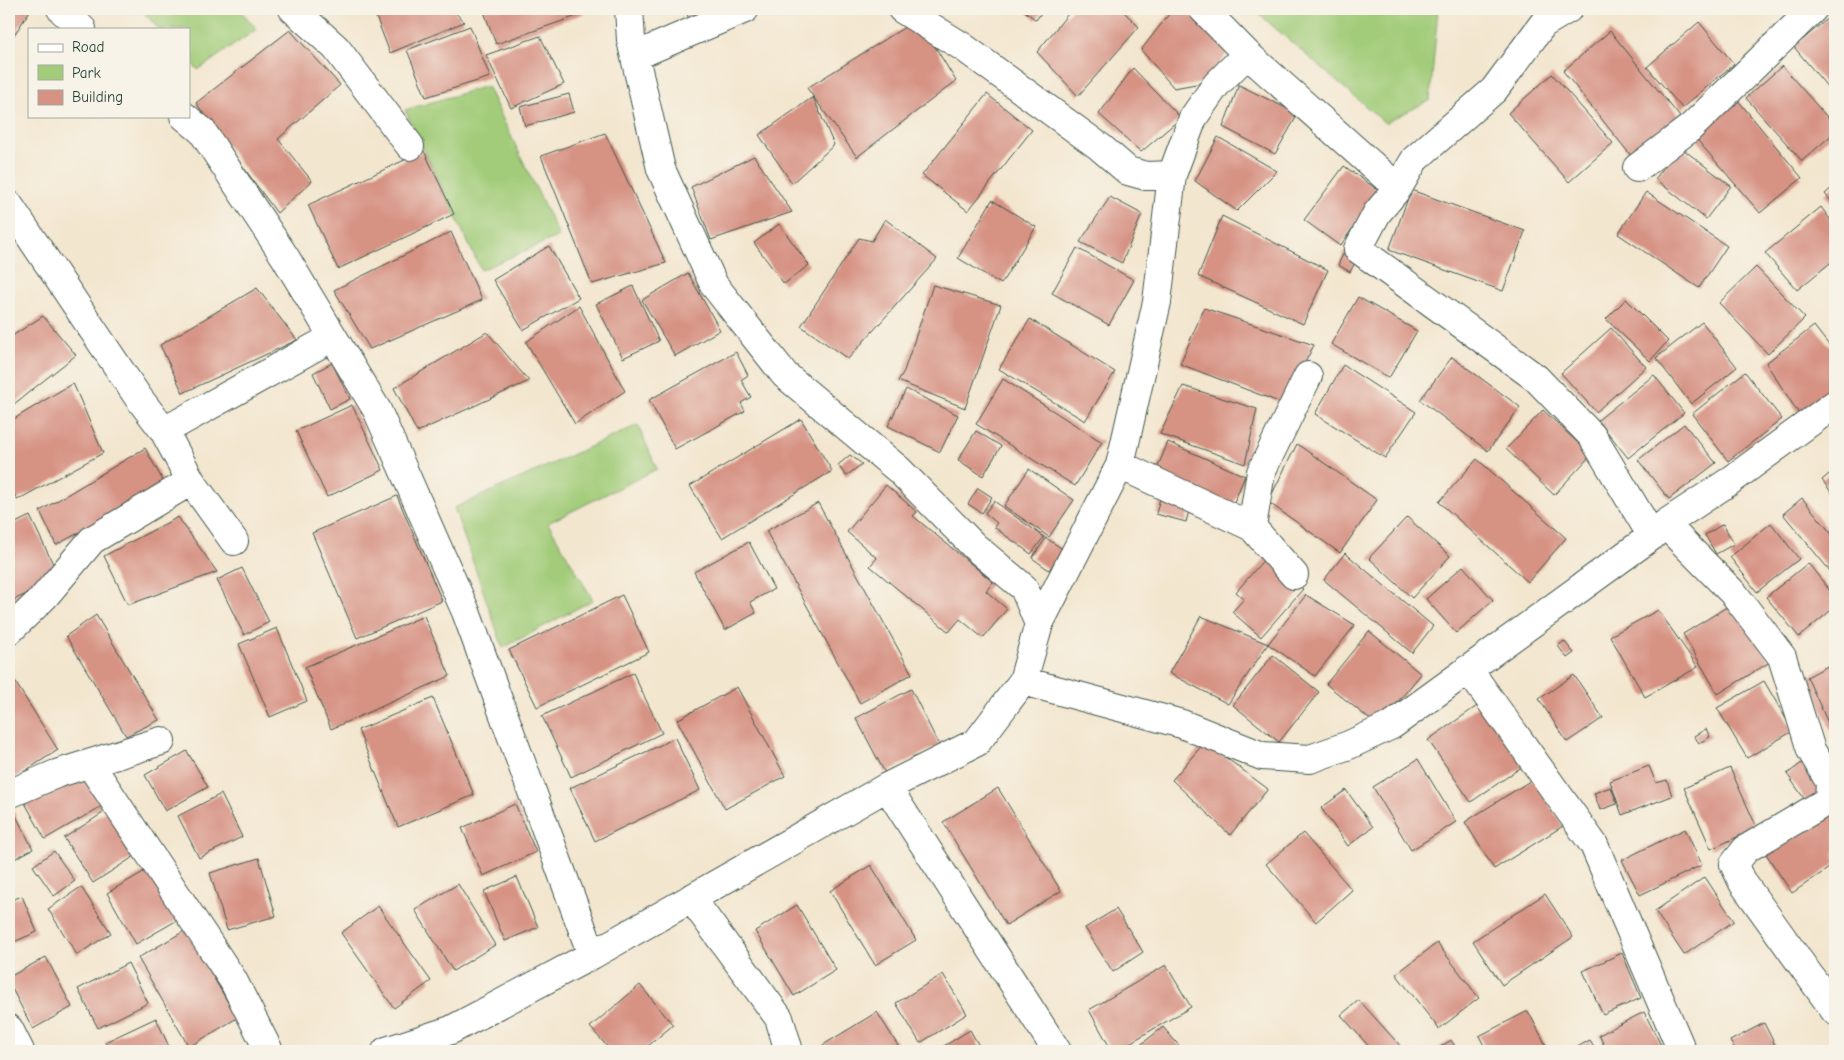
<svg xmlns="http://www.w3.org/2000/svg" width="1844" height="1060" viewBox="0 0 1844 1060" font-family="'Comic Neue',sans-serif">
  <rect width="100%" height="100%" fill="#f7f3e8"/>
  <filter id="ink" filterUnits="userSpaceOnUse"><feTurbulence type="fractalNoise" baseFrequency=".02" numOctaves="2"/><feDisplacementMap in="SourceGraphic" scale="10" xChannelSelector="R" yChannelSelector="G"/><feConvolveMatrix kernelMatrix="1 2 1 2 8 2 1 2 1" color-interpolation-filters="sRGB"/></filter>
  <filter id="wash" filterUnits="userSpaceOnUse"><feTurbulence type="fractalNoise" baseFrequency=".0096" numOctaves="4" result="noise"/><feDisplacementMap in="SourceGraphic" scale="20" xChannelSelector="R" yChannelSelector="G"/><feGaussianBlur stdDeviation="1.12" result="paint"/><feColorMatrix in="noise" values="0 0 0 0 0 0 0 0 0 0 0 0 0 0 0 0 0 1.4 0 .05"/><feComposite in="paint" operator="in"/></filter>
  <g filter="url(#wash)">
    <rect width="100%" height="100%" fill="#f3e6cf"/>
    <!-- green -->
    <path fill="#a2cc79" stroke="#608456" d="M147,9H239L257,29L198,70L189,60V29H159L143,12Z
      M1253,9H1438L1430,100L1385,123Z
      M487,86L559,236L481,270L405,110Z
      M638,425L657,469L548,523L593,600L503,648L454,508Z"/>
    <g id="blocks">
      <!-- building -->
      <path fill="#d69283" d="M9,9H31L9,43Z
        M388,9H452L464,22L390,53L375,14Z
        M483,9H597L496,44Z
        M685,9H712L689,19Z
        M1022,9H1044L1036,20Z
        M1072,9H1121L1139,27L1078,96L1037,52Z
        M1173,9H1180L1235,42L1207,82L1174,88L1141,50Z
        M1833,14L1835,16V96L1794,47Z
        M918,19L956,81L857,157L807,88Z
        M1699,22L1734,64L1682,108L1647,67Z
        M470,26L490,77L426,97L407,50Z
        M290,30L340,85L278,139L312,181L277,213L196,103Z
        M1610,31L1680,117L1632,157L1563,71Z
        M540,36L564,84L511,108L486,55Z
        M1782,66L1835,126V132L1802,161L1746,98Z
        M1133,68L1181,118L1141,152L1099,114Z
        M1552,74L1613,143L1569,182L1508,113Z
        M1239,85L1298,114L1275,154L1223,127Z
        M569,94L574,112L525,126L520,107Z
        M987,94L1032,130L968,211L922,175Z
        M813,97L834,145L792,183L759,135Z
        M1736,98L1802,178L1760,213L1693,135Z
        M605,133L666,263L592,284L541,156Z
        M1218,137L1277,171L1237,211L1195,181Z
        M1680,147L1731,186L1706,219L1655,179Z
        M424,151L454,214L338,269L308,205Z
        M754,156L792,212L711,240L691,187Z
        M1344,166L1379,191L1340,246L1304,220Z
        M1835,185V205L1825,194Z
        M1411,190L1525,231L1503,291L1389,250Z
        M1646,192L1727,246L1699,288L1618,234Z
        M1110,197L1142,214L1122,263L1080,242Z
        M992,200L1036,227L1001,284L958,258Z
        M1821,207L1835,226V259L1797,290L1765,253Z
        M1222,216L1328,270L1303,324L1198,276Z
        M885,219L937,259L848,359L801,326L859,238L872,241Z
        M779,224L809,265L784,284L754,243Z
        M451,232L482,300L370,349L334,290Z
        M549,246L579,298L523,330L493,280Z
        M1077,248L1134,280L1109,325L1052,293Z
        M1345,250L1358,257L1350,272L1338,265Z
        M1756,267L1805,318L1768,354L1719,303Z
        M688,273L720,330L675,356L642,300Z
        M933,285L1001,305L965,408L898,381L904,371Z
        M633,286L659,341L623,358L596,304Z
        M257,288L297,340L183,393L160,345Z
        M1358,297L1417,331L1389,378L1331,344Z
        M1626,299L1668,341L1650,361L1606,319Z
        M579,306L625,391L575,424L526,342Z
        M1204,308L1314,345L1284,404L1180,364Z
        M43,316L76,355L9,408V338Z
        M1030,319L1115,372L1085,421L999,369Z
        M1702,322L1737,367L1691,404L1656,358Z
        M1814,326L1835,353V387L1799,414L1766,363Z
        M1611,328L1646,367L1596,412L1561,373Z
        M487,332L529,381L417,432L394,388Z
        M736,352L748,375L741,380L751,397L741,403L745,411L675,449L649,400Z
        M1452,357L1520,407L1488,451L1420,400Z
        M332,363L350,399L330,409L313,373Z
        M1343,365L1416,412L1385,458L1315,414Z
        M1745,372L1782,419L1728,461L1692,414Z
        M1654,375L1684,413L1628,458L1598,420Z
        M1003,379L1102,442L1075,486L976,424Z
        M73,383L103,453L17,500L9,483V422Z
        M1183,386L1257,409L1245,464L1160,434Z
        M906,389L958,415L940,452L888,426Z
        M352,405L383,470L327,497L296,431Z
        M1543,410L1591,455L1554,495L1506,449Z
        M801,419L832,471L722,538L690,486Z
        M1684,424L1716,463L1669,499L1638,460Z
        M976,431L1001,446L983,476L958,460Z
        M1168,442L1245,476L1233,505L1156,471Z
        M1297,444L1377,500L1340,553L1268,502Z
        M145,448L166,486L56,545L40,511Z
        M850,455L862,464L846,476L838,465Z
        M1477,459L1566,538L1528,582L1439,502Z
        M1029,469L1074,500L1049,537L1004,506Z
        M1835,469V497L1822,480Z
        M886,485L917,512L913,516L993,582L986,591L1007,609L983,638L960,619L949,632L870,566L877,558L847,532Z
        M978,488L992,497L982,513L968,504Z
        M397,496L442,601L357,638L312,533Z
        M1160,498L1190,507L1186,522L1156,514Z
        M1802,498L1835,538V577L1783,514Z
        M994,501L1044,537L1031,554L994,527L997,523L985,513Z
        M818,503L912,674L860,703L766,531Z
        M30,516L55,568L42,587L9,602V526Z
        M178,517L217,572L128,605L104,556Z
        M1407,517L1450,556L1412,598L1369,558Z
        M1771,523L1799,559L1757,592L1730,557Z
        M1723,524L1734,544L1716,554L1705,535Z
        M1046,538L1064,550L1049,570L1032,558Z
        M749,542L774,589L750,602L756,613L725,630L694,572Z
        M1345,553L1433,626L1412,653L1324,580Z
        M1266,557L1303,589L1261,637L1232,612L1244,599L1236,592Z
        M1808,563L1835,597V607L1799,637L1766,597Z
        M1463,566L1493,600L1456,633L1426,599Z
        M242,568L269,622L244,635L217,580Z
        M622,595L649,652L537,707L509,650Z
        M1306,595L1355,625L1315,676L1268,644Z
        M1735,602L1770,662L1718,694L1683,634Z
        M1658,610L1698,667L1645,697L1610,636Z
        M96,615L159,720L126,736L66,636Z
        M424,616L450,676L331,729L305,667Z
        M1201,616L1268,644L1228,704L1169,673Z
        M277,628L307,701L270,717L239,644Z
        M1369,631L1421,674L1378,726L1326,684Z
        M1564,641L1574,653L1567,658L1558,646Z
        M1273,655L1319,692L1279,742L1233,705Z
        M1835,662V738L1807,677Z
        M9,672L58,750L14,778L9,770Z
        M633,673L662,733L571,777L542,716Z
        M1574,675L1603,718L1567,742L1539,699Z
        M1764,681L1793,731L1747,758L1717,708Z
        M737,687L785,776L725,809L677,720Z
        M911,689L939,745L885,773L856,718Z
        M433,698L474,795L398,827L358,730Z
        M1480,704L1523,766L1471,802L1428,740Z
        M1706,729L1710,737L1699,743L1694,736Z
        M675,738L700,790L595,841L570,788Z
        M1205,742L1268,789L1230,835L1172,780Z
        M187,751L208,787L165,811L145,775Z
        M1418,759L1456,822L1411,850L1373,787Z
        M1803,762L1824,792L1808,804L1787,774Z
        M1649,766L1656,783L1667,780L1672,796L1622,815L1610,781Z
        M1730,768L1757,828L1711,849L1684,788Z
        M81,770L102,806L45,839L25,803Z
        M1533,779L1563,826L1494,869L1465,822Z
        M1611,787L1617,804L1600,810L1594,793Z
        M998,788L1061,891L1006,925L943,822Z
        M1346,790L1373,827L1348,846L1321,808Z
        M221,794L242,837L199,858L178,816Z
        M515,804L536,852L483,876L462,828Z
        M1829,806L1835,816V864L1792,893L1764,851Z
        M109,809L138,854L93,883L64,838Z
        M13,810L33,849L9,862V813Z
        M1685,829L1702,865L1640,895L1622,860Z
        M1303,833L1352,890L1316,922L1266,864Z
        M54,851L75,881L54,896L33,866Z
        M259,858L276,916L227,930L210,873Z
        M871,865L916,940L875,965L830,891Z
        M152,867L181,918L136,944L107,893Z
        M517,877L538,927L505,941L484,891Z
        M1705,877L1734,921L1684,955L1655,911Z
        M458,884L495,945L453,971L415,910Z
        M81,887L111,933L77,955L48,909Z
        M1545,894L1573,937L1502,985L1473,941Z
        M22,896L37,932L9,944V901Z
        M797,905L836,970L794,996L755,931Z
        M378,906L431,981L394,1008L341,933Z
        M1116,909L1143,952L1113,972L1085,928Z
        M186,930L237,1018L189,1047L138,958Z
        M1437,943L1479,998L1439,1029L1396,974Z
        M1622,953L1641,998L1603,1015L1583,971Z
        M46,957L72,1007L33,1029L9,983V977Z
        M128,963L148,1003L98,1028L78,989Z
        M1166,965L1191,1007L1116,1051H1112L1089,1010Z
        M943,974L967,1014L920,1043L896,1003Z
        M640,985L673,1025L642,1051H611L590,1027Z
        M1359,1000L1403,1049L1401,1051H1373L1341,1015Z
        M1528,1011L1549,1051H1487L1479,1036Z
        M877,1012L900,1049L896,1051H827L823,1045Z
        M1644,1012L1664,1051H1607L1599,1035Z
        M156,1018L171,1051H110L105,1042Z
        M1764,1023L1778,1051H1736L1730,1041Z
        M1163,1027L1182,1049L1180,1051H1133Z
        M970,1030L982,1051H936Z
        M1451,1040L1458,1051H1434Z
        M1590,1040L1597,1051H1570Z"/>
    </g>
  </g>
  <g filter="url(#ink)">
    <use href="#blocks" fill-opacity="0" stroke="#3f564b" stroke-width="1"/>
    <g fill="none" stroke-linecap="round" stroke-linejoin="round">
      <defs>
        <path id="minor" d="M61,9L82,29
          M293,9L336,48L410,146
          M629,9L631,40L661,169L714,285L785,375L899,470L975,547L1024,588L1039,624L1023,681
          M902,9L963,47L1100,147L1128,171L1146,176L1172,175
          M1203,9L1247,54L1398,188
          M1568,9L1543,24L1494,90L1415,159L1398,188L1377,213L1358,249L1536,378L1592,436L1652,536
          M635,56L745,9
          M184,116L202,131L285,257L377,410L466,612L592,955
          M1637,168L1690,128L1813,9
          M9,205L138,397L164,431L191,481L234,541
          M164,431L333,337
          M1120,465L1252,527
          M1665,524L1735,595L1782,657L1811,750L1830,782L1829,800L1746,849L1734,864L1743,883L1835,1011
          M1294,575L1252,527L1261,472L1308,376
          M1039,624L1120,465L1157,302L1172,175L1193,118L1216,85L1247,54
          M9,631L44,597L92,540L191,481
          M1468,669L1594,845L1682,1051
          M90,764L233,980L269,1051
          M887,787L1057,1051
          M9,794L56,774L161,741
          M691,898L779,1018L789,1051
          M9,1029L20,1051
          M386,1051L451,1030L592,955L887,787L977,742L1023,681L1182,724L1262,756L1310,759L1349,745L1392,725L1652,536L1665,524L1730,481L1835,404"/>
      </defs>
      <!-- minor casing -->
      <use href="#minor" stroke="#3f564b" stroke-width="30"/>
      <!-- minor -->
      <use href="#minor" stroke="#fff" stroke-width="28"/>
    </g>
  </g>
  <!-- margin -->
  <rect width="1844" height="1060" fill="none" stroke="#f7f3e8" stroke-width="30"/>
  <!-- legend -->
  <rect x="28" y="28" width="162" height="90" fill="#f7f3e8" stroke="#a1aaa0"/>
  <rect x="38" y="44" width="25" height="8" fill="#ffffff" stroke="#a1aaa0"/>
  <text x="72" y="52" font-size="15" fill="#1f3d34">Road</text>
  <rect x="38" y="65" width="25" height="15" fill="#a2cc79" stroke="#a1aaa0"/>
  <text x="72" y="78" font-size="15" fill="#1f3d34">Park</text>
  <rect x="38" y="90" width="25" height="15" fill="#d69283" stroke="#a1aaa0"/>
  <text x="72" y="102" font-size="15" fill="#1f3d34">Building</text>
</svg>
